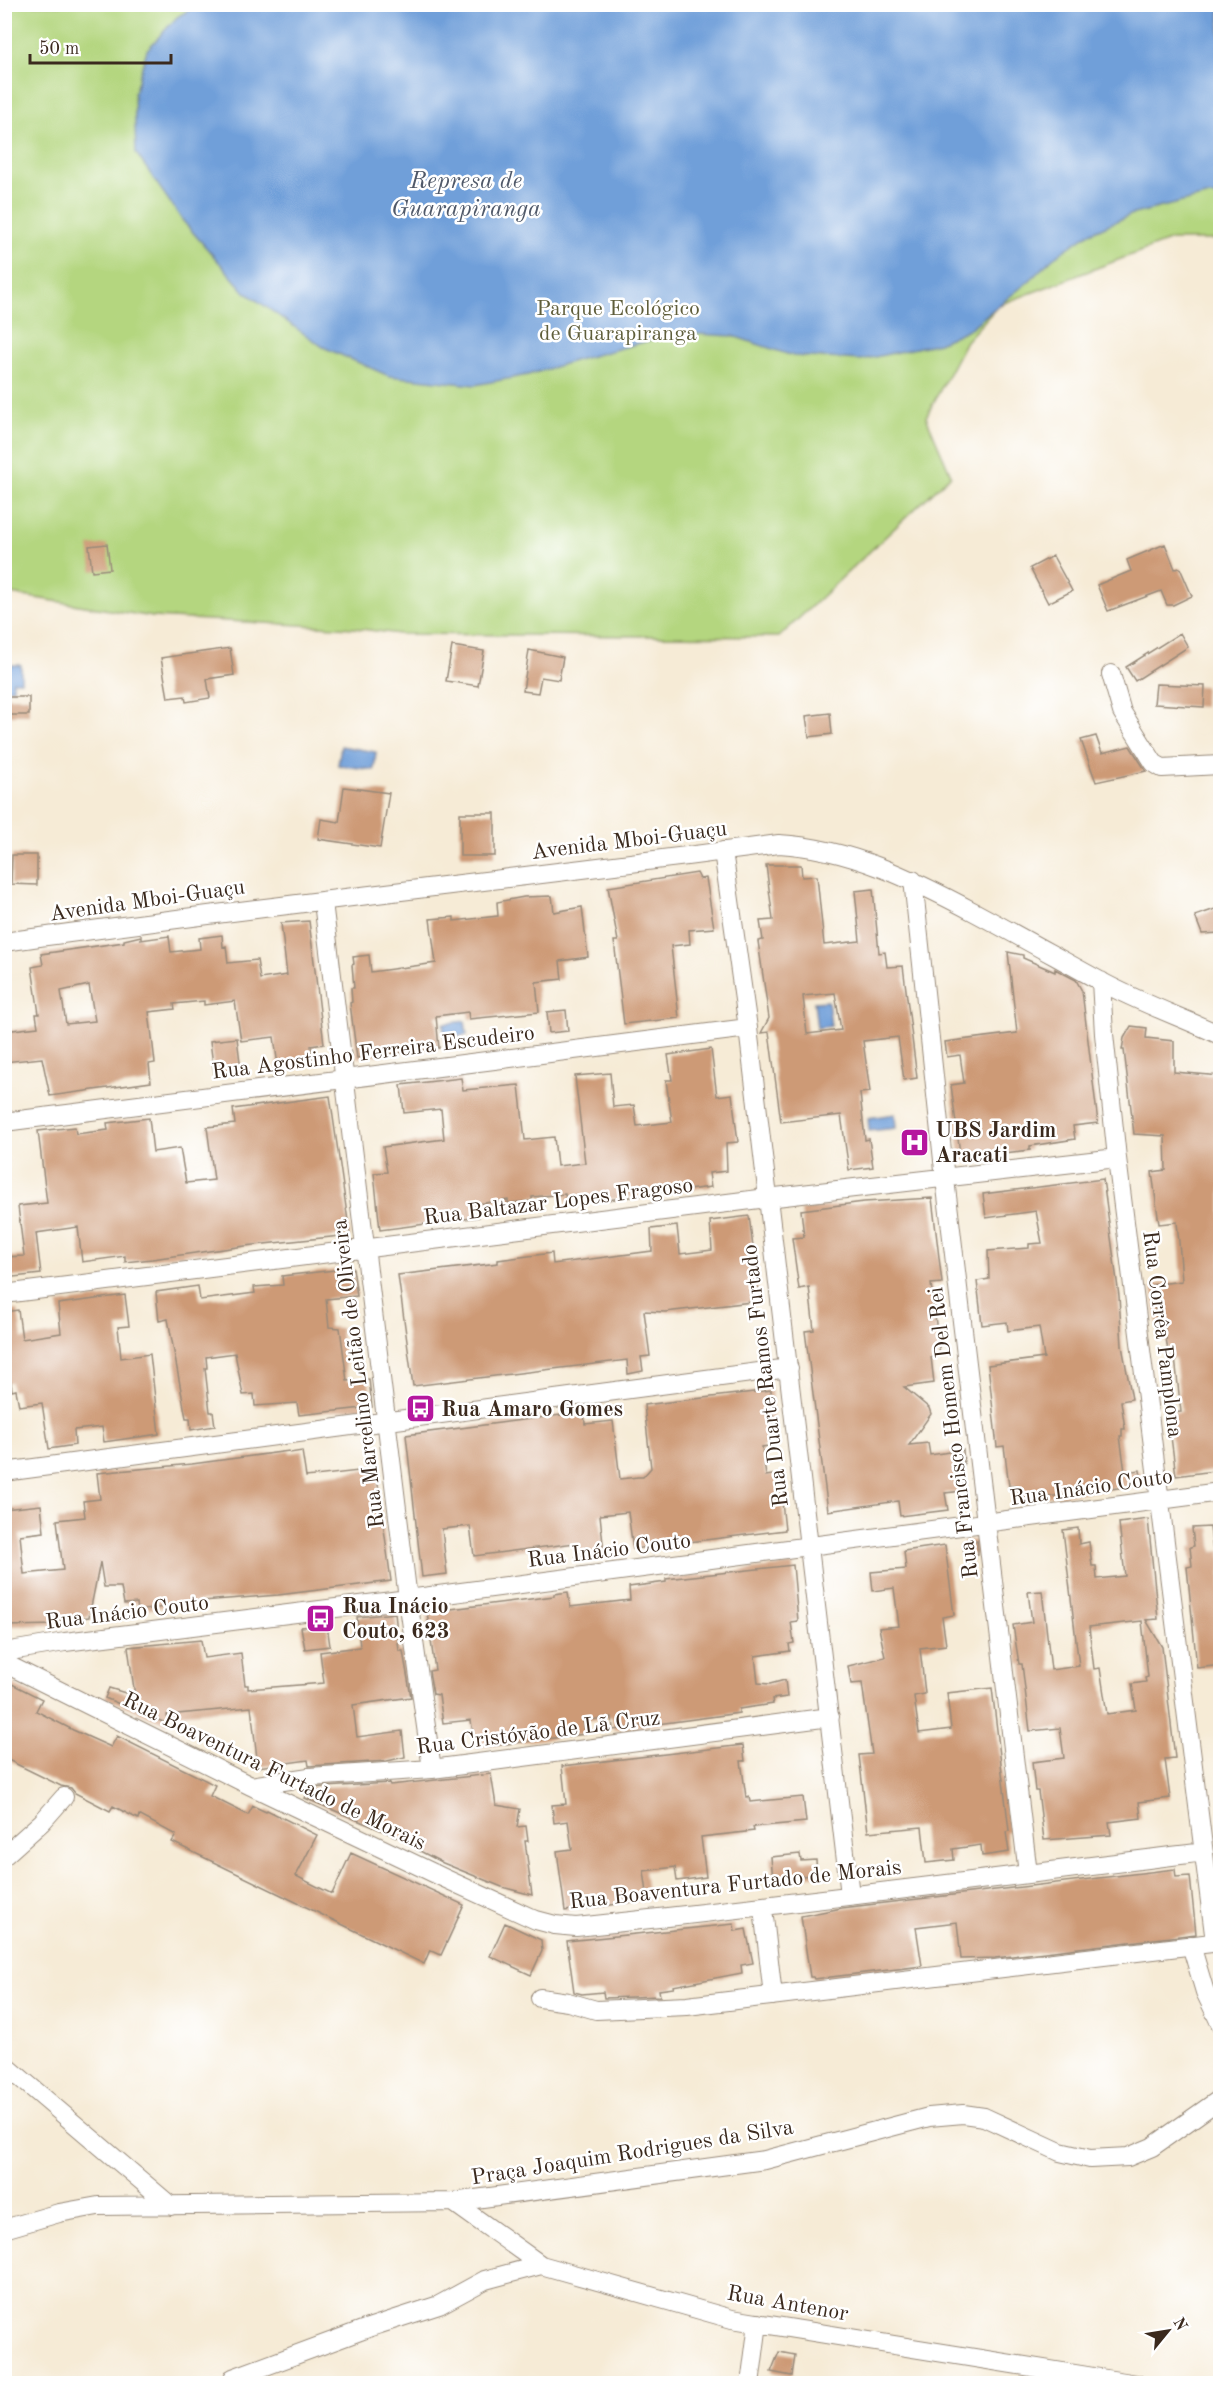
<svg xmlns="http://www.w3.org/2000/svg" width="1225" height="2388" viewBox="0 0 1225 2388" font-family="'Old Standard TT',serif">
  <rect width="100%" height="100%" fill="#fff"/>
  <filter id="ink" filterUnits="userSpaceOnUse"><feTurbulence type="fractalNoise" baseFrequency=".0167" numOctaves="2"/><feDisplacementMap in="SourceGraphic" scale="12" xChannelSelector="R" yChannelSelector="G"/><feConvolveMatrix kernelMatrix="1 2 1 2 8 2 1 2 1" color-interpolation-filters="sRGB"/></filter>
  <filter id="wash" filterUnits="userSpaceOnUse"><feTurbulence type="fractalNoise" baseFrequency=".008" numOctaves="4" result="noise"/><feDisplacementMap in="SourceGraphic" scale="24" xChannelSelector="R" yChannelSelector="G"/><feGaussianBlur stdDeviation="1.35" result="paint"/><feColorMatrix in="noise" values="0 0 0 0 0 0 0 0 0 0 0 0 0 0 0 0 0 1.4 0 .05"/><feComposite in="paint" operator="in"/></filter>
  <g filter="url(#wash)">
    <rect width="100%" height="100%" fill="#f6ebd6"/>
    <!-- green -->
    <path fill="#b4d67f" stroke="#78804e" stroke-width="1.5" d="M4,5H1220V240H1171L999,305L966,341L926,417L951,475L779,637L399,634L354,628L153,617L5,593Z"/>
    <!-- water -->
    <path fill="#709fd9" stroke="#56647c" stroke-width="1.5" d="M199,4L1220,5V196H1206L1130,215L1090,233L1053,258L1028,282L969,329L939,343L861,360L793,356L733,336L677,333L577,360L528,375L475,385L389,376L323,347L245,292L183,221L136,153L134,94L147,50L177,17Z
      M5,665H21V681H13V689H6Z
      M341,746L376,752L374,770L338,765Z
      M828,1001L831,1026L817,1028L814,1002Z
      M465,1021L467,1035L445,1038L443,1024Z
      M895,1114L896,1128L869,1131L868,1118Z"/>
    <g id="blocks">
      <!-- building -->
      <path fill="#cd9a76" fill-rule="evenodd" d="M107,544L110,569L92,571L89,546Z
        M1165,544L1175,569L1180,568L1192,596L1173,605H1167L1161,591L1108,611L1097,585L1131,571L1127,560Z
        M1053,556L1072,591L1048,603L1030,568Z
        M1180,633L1188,647L1135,681L1126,667Z
        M452,646L484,651L478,686L446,681Z
        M230,648L234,675L207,679L210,698L186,702L185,696L168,698L161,658Z
        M529,650L563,657L559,680L541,677L538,693L523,691Z
        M1156,684L1205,686L1204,707L1154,704Z
        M4,697H29V715H4Z
        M830,713L832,734L809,737L806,716Z
        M1096,736L1102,753L1130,746L1146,771L1096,782L1081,740Z
        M344,787L389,793L380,848L318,839L321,819L339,822Z
        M460,813H495V856H460Z
        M12,855H37V885L11,884Z
        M766,865H801L802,877L817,876L824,945L860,941L855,891L873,889L879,953L885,952L887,967L903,966L917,1078L904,1080L898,1037L863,1041L870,1092L860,1093L865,1140L869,1139L873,1167L849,1170L841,1115L781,1122L769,1032L761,1033L769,1018L758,941L763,940L760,921L773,920ZM835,993L841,1030L807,1034L803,996Z
        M697,873L700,879L706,878L714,928L689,930L690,944L671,946L679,1018L624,1024L614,941H618L608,887Z
        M552,896L554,912L582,907L588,957L560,961L562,979L536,982L539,1012L469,1019L468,1012L436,1016L439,1048L357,1058L350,1003L352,1002L351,988H354L352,965L354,964L353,957L369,955L371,972L436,963L430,919L454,917V921L498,916L497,902L524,897Z
        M1221,907V933L1202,934L1195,916Z
        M309,921L324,1044L311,1046L313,1062L278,1066L274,1037L241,1041L235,1001L204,1005V1001L174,1004L175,1009L149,1012L155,1063L149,1064L151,1082L50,1096L42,1058L4,1062V1031L38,1027L36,1014H39L32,967L43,965L41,954L124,942V940L141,936V940L169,936L171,952L200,949L199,938L222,935L223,947L226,946L228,963L257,960L260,979L287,975L281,923ZM89,985L95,1021L66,1024L61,991Z
        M1008,952L1023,955V958L1055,972V969L1076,980L1082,991L1098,1123L1073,1126L1075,1139L1030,1146V1150L980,1156V1158L961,1161L951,1085L964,1083L960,1055L947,1057L945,1042L1017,1033Z
        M566,1010L568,1031L549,1033L547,1012Z
        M1131,1026L1147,1028L1146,1038L1174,1041V1072L1221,1076V1335L1217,1336L1221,1366V1470L1176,1476L1168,1413L1181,1412L1175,1358L1169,1359L1164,1323L1157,1324L1152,1285L1182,1281L1180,1253L1177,1222L1159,1224L1152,1172L1166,1170L1165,1136L1134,1134L1124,1050H1122L1124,1038Z
        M237,1038L241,1070L214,1073L210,1041Z
        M711,1049L717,1096L732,1094L738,1142L726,1143L727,1171L709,1173L711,1187L567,1205L565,1194L532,1197V1201L508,1203V1200L477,1204L479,1217L380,1230L374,1173L387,1172L383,1147L444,1139L441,1109L404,1113L401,1085L461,1078L463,1090L519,1085L525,1140L554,1137L557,1166L585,1163L575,1076L610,1073L613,1107L634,1105L637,1126L672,1122L666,1080H672L668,1055Z
        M330,1096L350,1235L245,1246L152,1259L125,1262V1256L82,1262L78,1227L36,1233L41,1274L4,1278V1257L24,1256L18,1206L47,1203L38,1131L75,1127L76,1134L108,1130L107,1123L149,1118L153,1152L180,1148L186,1183L214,1180L207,1127L235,1124L233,1109Z
        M1103,1179L1119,1296L1122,1346L1132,1399L1121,1401L1125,1429H1122V1436H1120L1125,1472L1140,1470L1142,1485L1039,1498L1038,1495L1017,1498L1015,1486H1009L1004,1446L997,1447L988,1365L1044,1358L1039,1327L1008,1331L1007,1322L982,1325L977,1281L989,1279L988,1251L1029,1248V1244L1042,1243L1036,1211L986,1218L983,1194Z
        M932,1198L942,1283L931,1284L940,1356L931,1357L934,1383L904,1387L929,1408L931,1414L909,1445L928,1443L930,1455L963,1450L964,1465H959L963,1491L945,1493L948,1510L900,1516L898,1501L828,1511L805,1331L814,1330L809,1287L799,1289L792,1238L804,1237L801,1210L864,1202Z
        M749,1216L760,1301L665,1312L644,1311L650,1356L641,1357L643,1371L628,1374L627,1360L413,1386L398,1275L498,1263V1260L552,1253L553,1264L652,1251L651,1229L677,1226L680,1254L712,1250L710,1221Z
        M353,1268L357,1296L326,1299L329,1327L340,1328L347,1381L369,1379L372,1407L299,1415L297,1403L255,1406L254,1394L243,1395L235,1353L206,1357L207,1368H205L210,1412H213L215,1426L191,1430L190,1418H186L168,1319L159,1321L156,1292L198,1286L200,1300L255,1293L254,1287L283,1285L282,1276Z
        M125,1295L129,1326L118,1327L121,1358L150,1354L159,1434L104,1442L102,1427L74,1430L75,1445L49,1449L42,1403L19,1406L16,1390L12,1391L11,1382L4,1383V1312L18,1310L22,1339L61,1333L58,1304Z
        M771,1390L775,1445L762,1447L766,1476L779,1474L785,1530L633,1549L628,1512L600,1515L604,1553L576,1557L575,1543L474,1556L470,1526L442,1529L447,1574L422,1577L406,1435L584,1412L585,1424L613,1421L620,1479L638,1477H643L651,1468L644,1405Z
        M289,1451L290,1453L302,1451L306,1477L376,1469L391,1581L278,1595L202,1601L138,1611L137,1603L124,1604L121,1587H104L100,1562L89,1617L57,1621L58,1625L4,1626V1509L41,1505L44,1532L20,1535L24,1574L63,1570L57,1520L85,1517L83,1501L100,1499L97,1473L192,1464Z
        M1148,1519L1158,1619L1146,1620L1162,1647L1175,1758L1165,1759L1170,1798L1139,1802L1141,1818L1109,1822L1111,1835L1044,1840L1038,1791H1035L1032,1762L1064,1758L1060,1728L1030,1731L1022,1664H1019L1013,1625L1032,1622L1028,1592L1042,1591L1051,1670L1079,1666L1063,1530L1078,1528L1079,1544L1089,1542L1092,1566H1096L1097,1579L1125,1576L1119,1523ZM1142,1621L1148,1677L1145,1678L1146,1682L1132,1684L1136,1710L1107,1714L1100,1668L1094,1669L1089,1627Z
        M1210,1527L1213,1552L1221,1551V1665L1197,1668L1187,1567L1192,1566L1190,1547L1194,1546L1192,1528Z
        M977,1540L978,1554L964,1555L963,1541Z
        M945,1545L954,1615L942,1617L946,1645L920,1648L925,1694L914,1696L919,1733L951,1729L947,1693L992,1688L1009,1831L1006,1832L1009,1852L982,1856L981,1845L953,1849L954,1860L926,1863L922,1827L868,1832L859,1755L872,1754L862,1683L851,1684L848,1666L885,1657L879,1628L899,1626L894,1588L873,1591L871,1572L906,1569L904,1551Z
        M793,1565L798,1621L791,1622L794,1643L789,1644L790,1651L755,1656L758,1683L770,1684L785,1680L787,1697L772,1699L773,1704L739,1709V1713L613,1730L612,1717L583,1721L585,1734L475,1748L471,1720L443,1723L439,1695L433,1694L429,1671L435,1670L427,1612L554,1596V1594L568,1592L570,1607L630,1600L629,1587L666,1582V1579Z
        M395,1613L399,1651H403L411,1697L353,1705L357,1737L402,1731L405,1757L387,1761L309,1766L308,1760L258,1767L251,1707L167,1715L168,1724L105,1698L109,1688L135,1696L128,1647L201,1640L204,1658L241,1653L245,1685H248V1689L324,1683L320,1652L360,1647L357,1617Z
        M327,1625L330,1646L305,1649L301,1627Z
        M4,1680L42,1699L36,1711L73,1730L111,1747L117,1736L215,1785L210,1796L248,1815L253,1806L266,1812L267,1810L317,1835L296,1876L332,1894L351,1853L464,1905L441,1955L430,1950L424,1964L172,1842L176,1835L139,1815L138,1819L113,1806L110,1811L75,1793L71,1788L61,1786L4,1758Z
        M743,1745L745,1761H741L746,1797L749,1796L750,1802L803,1797L806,1822L753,1827L754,1831L701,1837L706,1877L677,1881L675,1867L644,1871L648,1900L565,1911L557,1851L572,1849L568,1821L554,1823L552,1805L566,1804L562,1766Z
        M491,1774L496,1805L520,1809L517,1827L526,1826L528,1841H525L532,1895L502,1887L443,1863L416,1849L415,1842L397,1837L305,1798L310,1788L389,1783L390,1785Z
        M800,1854L801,1861L816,1860L817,1874L773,1880L771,1857Z
        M1175,1869L1176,1877L1190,1876L1196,1934L995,1958L961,1959L957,1922L916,1927L922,1966L814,1979L813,1977H810L801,1916L842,1908Z
        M505,1923L541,1940L542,1951L531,1975L490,1956Z
        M734,1924L735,1931L746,1929L753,1963L741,1965L742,1973L673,1986L674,1988L659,1990L660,1996L604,1998L603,1992L582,1994L574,1992L567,1941Z
        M779,2352L795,2355L792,2376L771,2372Z"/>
    </g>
  </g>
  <g filter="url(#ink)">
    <use href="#blocks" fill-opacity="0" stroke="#988a7a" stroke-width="1.5"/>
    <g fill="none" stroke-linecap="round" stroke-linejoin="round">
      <defs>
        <path id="street" d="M1111,674L1122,712L1154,763L1162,768L1220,765
          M723,851L748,1028L850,1895
          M913,880L945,1179L1028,1874
          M323,902L408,1599L432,1769
          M4,942C262,906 521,878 779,844C850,848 914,880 976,913C1017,935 1058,958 1100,981C1138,1002 1181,1017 1220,1035
          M1101,981L1104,1034L1117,1158L1215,1942
          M4,1122L748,1028
          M4,1294L767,1198L1117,1158
          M4,1472L789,1368
          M4,1652L65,1642L408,1599L1220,1492
          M4,1663L251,1786L444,1878L536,1920L555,1925L576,1927C786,1905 995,1878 1204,1852
          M251,1786L309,1777L432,1769L830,1717
          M4,1856L42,1822L64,1797
          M763,1908L773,1996
          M1191,1945L1205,1992L1220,2023
          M540,1998L568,2002L596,2010L687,2006L1220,1942
          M4,2064L171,2206
          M453,2202L541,2265L732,2319L1137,2384
          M4,2229L59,2213L98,2206L453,2202L765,2160L929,2117L963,2114L984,2117L1060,2152L1090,2159L1128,2157L1152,2147L1220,2099
          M233,2378L368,2328L439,2305L485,2280L541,2265
          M750,2384L758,2323"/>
      </defs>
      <!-- street casing -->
      <use href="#street" stroke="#988a7a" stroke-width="20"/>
      <!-- street -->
      <use href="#street" stroke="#fff" stroke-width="18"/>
    </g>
  </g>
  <!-- icons -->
  <defs>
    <symbol id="hospital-square" viewBox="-11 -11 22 22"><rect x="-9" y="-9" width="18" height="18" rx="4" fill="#b5179e" stroke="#fff"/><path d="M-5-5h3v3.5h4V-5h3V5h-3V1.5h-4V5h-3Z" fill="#fff"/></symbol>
    <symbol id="bus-square" viewBox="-11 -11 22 22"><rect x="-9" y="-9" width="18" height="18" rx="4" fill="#b5179e" stroke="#fff"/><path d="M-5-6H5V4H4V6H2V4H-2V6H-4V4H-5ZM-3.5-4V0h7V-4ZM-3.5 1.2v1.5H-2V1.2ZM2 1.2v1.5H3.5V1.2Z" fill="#fff"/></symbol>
  </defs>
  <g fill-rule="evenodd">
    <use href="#hospital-square" x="898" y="1126" width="33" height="33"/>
    <use href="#bus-square" x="404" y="1392" width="33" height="33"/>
    <use href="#bus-square" x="304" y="1602" width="33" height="33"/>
  </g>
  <g text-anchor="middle" stroke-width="5" stroke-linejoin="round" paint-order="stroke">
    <!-- park labels -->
    <g font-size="22" fill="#5f5e3b" stroke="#fff">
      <text x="618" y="315">Parque Ecológico<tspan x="618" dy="25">de Guarapiranga</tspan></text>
    </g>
    <!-- street labels -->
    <g font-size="22" fill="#3b2a1e" stroke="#fff">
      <text transform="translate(629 839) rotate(-7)" y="8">Avenida Mboi-Guaçu</text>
      <text transform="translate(147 899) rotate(-8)" y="8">Avenida Mboi-Guaçu</text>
      <text transform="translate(373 1051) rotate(-7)" y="8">Rua Agostinho Ferreira Escudeiro</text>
      <text transform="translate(558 1200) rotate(-7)" y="8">Rua Baltazar Lopes Fragoso</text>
      <text transform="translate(1164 1334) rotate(83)" y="8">Rua Corrêa Pamplona</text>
      <text transform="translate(357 1374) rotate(-97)" y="8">Rua Marcelino Leitão de Oliveira</text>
      <text transform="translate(764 1376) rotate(-97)" y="8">Rua Duarte Ramos Furtado</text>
      <text transform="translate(952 1433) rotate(-97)" y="8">Rua Francisco Homem Del Rei</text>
      <text transform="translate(1091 1486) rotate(-8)" y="8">Rua Inácio Couto</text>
      <text transform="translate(609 1549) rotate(-7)" y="8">Rua Inácio Couto</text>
      <text transform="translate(127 1611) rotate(-7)" y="8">Rua Inácio Couto</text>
      <text transform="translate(538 1731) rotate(-7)" y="8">Rua Cristóvão de Lã Cruz</text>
      <text transform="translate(275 1770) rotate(26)" y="8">Rua Boaventura Furtado de Morais</text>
      <text transform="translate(735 1883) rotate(-6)" y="8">Rua Boaventura Furtado de Morais</text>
      <text transform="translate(632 2151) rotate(-9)" y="8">Praça Joaquim Rodrigues da Silva</text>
      <text transform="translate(788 2302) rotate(10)" y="8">Rua Antenor</text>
    </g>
    <!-- poi labels -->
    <g font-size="22" font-weight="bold" fill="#3b2a1e" stroke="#fff" text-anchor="start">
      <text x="935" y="1137">UBS Jardim<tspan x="935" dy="25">Aracati</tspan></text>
      <text x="441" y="1416">Rua Amaro Gomes</text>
      <text x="342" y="1613">Rua Inácio<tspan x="342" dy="25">Couto, 623</tspan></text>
    </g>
    <!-- water labels -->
    <g font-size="24" font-style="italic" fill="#505969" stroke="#fff">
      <text x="466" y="188">Represa de<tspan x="466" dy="28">Guarapiranga</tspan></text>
    </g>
  </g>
  <!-- margin -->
  <rect width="1225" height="2388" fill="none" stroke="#fff" stroke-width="24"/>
  <!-- north arrow -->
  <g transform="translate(1168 2331) rotate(60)" stroke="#ffffff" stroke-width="4.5" paint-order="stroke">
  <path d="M0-4.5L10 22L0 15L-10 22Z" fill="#3b2a1e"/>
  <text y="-9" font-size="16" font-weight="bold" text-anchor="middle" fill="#3b2a1e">N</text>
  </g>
  <!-- scale -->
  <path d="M30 54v9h141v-9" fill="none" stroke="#3b2a1e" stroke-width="3"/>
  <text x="39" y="54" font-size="18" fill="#3b2a1e" stroke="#ffffff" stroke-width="4.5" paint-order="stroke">50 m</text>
</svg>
